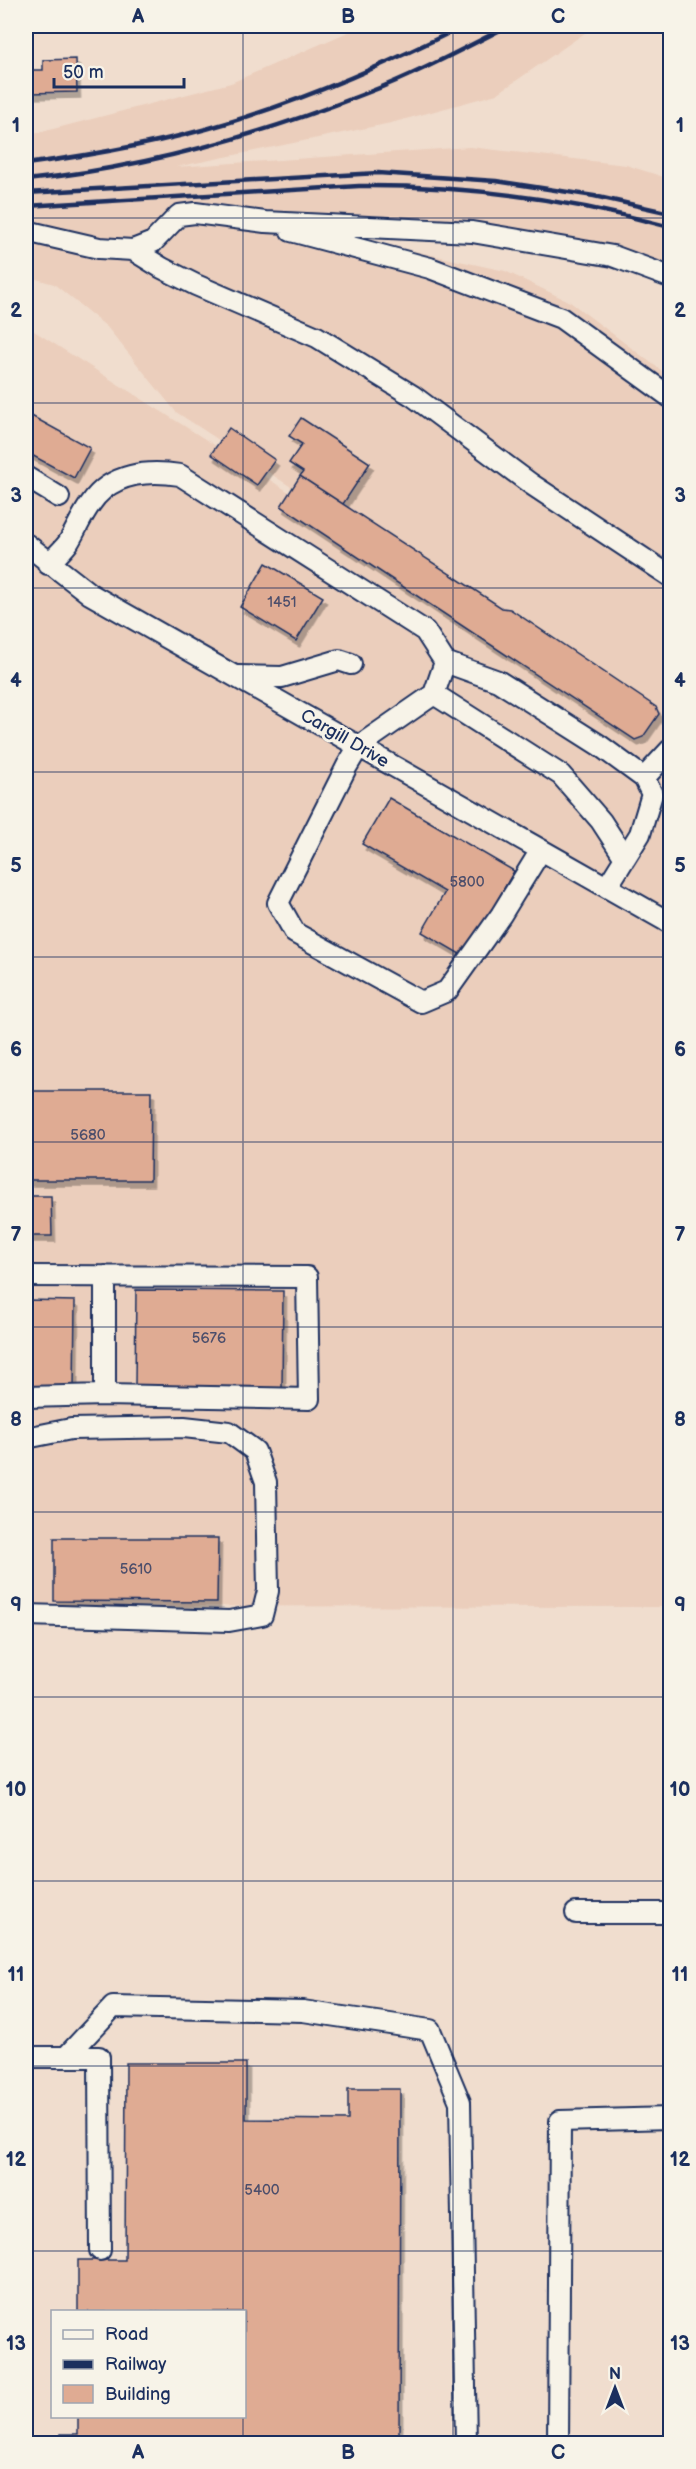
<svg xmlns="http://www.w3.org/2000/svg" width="696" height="2469" viewBox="0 0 696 2469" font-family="'Balsamiq Sans',sans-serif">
  <defs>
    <filter id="shadow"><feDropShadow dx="3.5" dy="6" stdDeviation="0" flood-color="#0004"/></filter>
  </defs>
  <rect width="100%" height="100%" fill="#f0ddce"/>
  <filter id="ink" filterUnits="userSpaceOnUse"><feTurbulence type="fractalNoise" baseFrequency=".0167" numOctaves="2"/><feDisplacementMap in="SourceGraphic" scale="12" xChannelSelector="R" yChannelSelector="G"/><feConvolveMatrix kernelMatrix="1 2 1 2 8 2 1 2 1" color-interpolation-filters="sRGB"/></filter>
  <g filter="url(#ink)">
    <!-- built -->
    <path fill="#ebcebc" d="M362,26H595L497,94L391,123L176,167L470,147L626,165L670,179V283L649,276L502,247L295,225L505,271L570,302L670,377V1607L26,1606V326L607,693L176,412L107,327L54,284L26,276V136L231,83Z"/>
    <!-- building -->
    <path fill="#dfab93" stroke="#1b2f5e" stroke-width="1.5" filter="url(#shadow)" d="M76,59L77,92L29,93L28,70H43V60Z
      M26,413L90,448L74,478L26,452Z
      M301,418L370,463L343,504L300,476L303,472L289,463L302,444L289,436Z
      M229,428L275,460L257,485L211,454Z
      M300,476L502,608L510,609L656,707L659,714L643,737L635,740L281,506Z
      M266,563L323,597L296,641L240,607Z
      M389,798L514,871L465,957L422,932L445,892L362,844Z
      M26,1091H151L150,1180H26Z
      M26,1196H51L52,1236H26Z
      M136,1290L283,1291L282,1388L135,1385Z
      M26,1300L75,1301L74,1391H26Z
      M54,1538H218L217,1602L54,1601Z
      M126,2063H246V2119L348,2120V2089H400L399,2444H61V2434H78V2416H244V2312H78V2260H125Z"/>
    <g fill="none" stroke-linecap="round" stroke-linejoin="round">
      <defs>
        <path id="minor" d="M26,231L99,248L133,250L153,242L179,215L195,213L265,222L472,232L613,256L670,277
          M291,231L430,268L561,318L670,397
          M133,250L162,268L196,285L317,337L413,396L531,484L670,576
          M26,477L59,497
          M26,544L90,594L670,923
          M48,564C55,557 62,551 68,543C76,530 82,515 91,503C111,473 148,470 180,475L425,631L445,662L434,694L359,746L347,766L278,903L295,933L421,1002L447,991L501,915L541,850
          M445,662L498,681L599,745L644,778L652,794L640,834L607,887
          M238,676L282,677L339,660L351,664
          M434,694L561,775L601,821L625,858
          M644,778L670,750
          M26,1276L307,1277L309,1399L105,1395
          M26,1397L105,1395V1276
          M26,1438L71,1429L184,1427L229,1432L255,1451L266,1482L268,1591L262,1615L229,1621L27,1615
          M576,1913H670
          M26,2057H99L100,2250
          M66,2057L113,2007L303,2011L430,2030L460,2102L466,2444
          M558,2444L560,2121L670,2118"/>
      </defs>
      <!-- minor casing -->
      <use href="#minor" stroke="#1b2f5e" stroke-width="24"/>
      <!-- minor -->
      <use href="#minor" stroke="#f7f3e8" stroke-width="20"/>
      <!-- rail -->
      <path stroke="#1b2f5e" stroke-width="4.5" d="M26,164C93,155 161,143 227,123C309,98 387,64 463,26
        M26,180C142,168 255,137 364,94C414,75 461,50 508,26
        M26,193L378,173L496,181L594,196L670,213
        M26,206L359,186C464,185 569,199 670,227"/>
    </g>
  </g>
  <!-- grid -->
  <path fill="none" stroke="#1b2f5e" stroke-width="1.5" stroke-opacity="0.55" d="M243,26V2312M453,26V2444M26,218H670M26,403H670M26,588H670M26,772H670M26,957H670M26,1142H670M26,1327H670M26,1512H670M26,1697H670M26,1881H670M26,2066H670M26,2251H670M243,2416V2444"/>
  <g text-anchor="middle" stroke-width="6" stroke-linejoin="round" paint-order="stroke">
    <!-- number labels -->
    <g font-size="15" fill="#4c4e6b">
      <text x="282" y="607">1451</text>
      <text x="467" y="887">5800</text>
      <text x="88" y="1140">5680</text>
      <text x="209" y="1343">5676</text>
      <text x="136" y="1574">5610</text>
      <text x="262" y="2195">5400</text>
    </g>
    <!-- street labels -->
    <g font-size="18" fill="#1b2f5e" stroke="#f7f3e8">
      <text transform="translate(345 738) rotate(30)" y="6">Cargill Drive</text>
    </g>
  </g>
  <!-- margin -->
  <rect width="696" height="2469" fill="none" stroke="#f7f3e8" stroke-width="66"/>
  <!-- legend -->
  <rect x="51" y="2310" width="195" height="108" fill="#f7f3e8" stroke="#9fa5b1" stroke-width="1.5"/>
  <rect x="63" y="2330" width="30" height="9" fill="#f7f3e8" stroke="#9fa5b1" stroke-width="1.5"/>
  <text x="105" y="2340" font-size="18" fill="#1b2f5e">Road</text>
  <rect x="63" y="2360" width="30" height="9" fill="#1b2f5e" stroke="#9fa5b1" stroke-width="1.5"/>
  <text x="105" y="2370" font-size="18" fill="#1b2f5e">Railway</text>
  <rect x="63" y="2385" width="30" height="18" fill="#dfab93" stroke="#9fa5b1" stroke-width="1.5"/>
  <text x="105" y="2400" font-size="18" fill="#1b2f5e">Building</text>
  <!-- north arrow -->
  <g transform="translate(615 2388)" stroke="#f7f3e8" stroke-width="4.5" paint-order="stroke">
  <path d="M0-4.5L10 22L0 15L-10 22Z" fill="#1b2f5e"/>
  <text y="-9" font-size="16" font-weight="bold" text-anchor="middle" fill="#1b2f5e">N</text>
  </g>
  <!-- scale -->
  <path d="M54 78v9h130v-9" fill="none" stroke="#1b2f5e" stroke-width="3"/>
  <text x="63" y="78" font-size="18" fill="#1b2f5e" stroke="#f7f3e8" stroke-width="4.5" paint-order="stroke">50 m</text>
  <rect x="33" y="33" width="630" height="2403" fill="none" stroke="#1b2f5e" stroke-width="2"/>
  <g font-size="20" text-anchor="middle" font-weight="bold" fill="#1b2f5e">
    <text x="138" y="23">A</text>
    <text x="348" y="23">B</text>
    <text x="558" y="23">C</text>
    <text x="16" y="132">1</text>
    <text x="680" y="132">1</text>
    <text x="16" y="317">2</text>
    <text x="680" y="317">2</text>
    <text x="16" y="502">3</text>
    <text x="680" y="502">3</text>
    <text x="16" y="687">4</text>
    <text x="680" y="687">4</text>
    <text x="16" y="872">5</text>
    <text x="680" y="872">5</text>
    <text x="16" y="1056">6</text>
    <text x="680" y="1056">6</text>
    <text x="16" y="1241">7</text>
    <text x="680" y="1241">7</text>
    <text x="16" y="1426">8</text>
    <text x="680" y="1426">8</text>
    <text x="16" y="1611">9</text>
    <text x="680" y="1611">9</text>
    <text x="16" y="1796">10</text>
    <text x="680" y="1796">10</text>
    <text x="16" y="1981">11</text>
    <text x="680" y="1981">11</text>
    <text x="16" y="2166">12</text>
    <text x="680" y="2166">12</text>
    <text x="16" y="2350">13</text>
    <text x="680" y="2350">13</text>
    <text x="138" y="2459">A</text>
    <text x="348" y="2459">B</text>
    <text x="558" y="2459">C</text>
  </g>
</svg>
